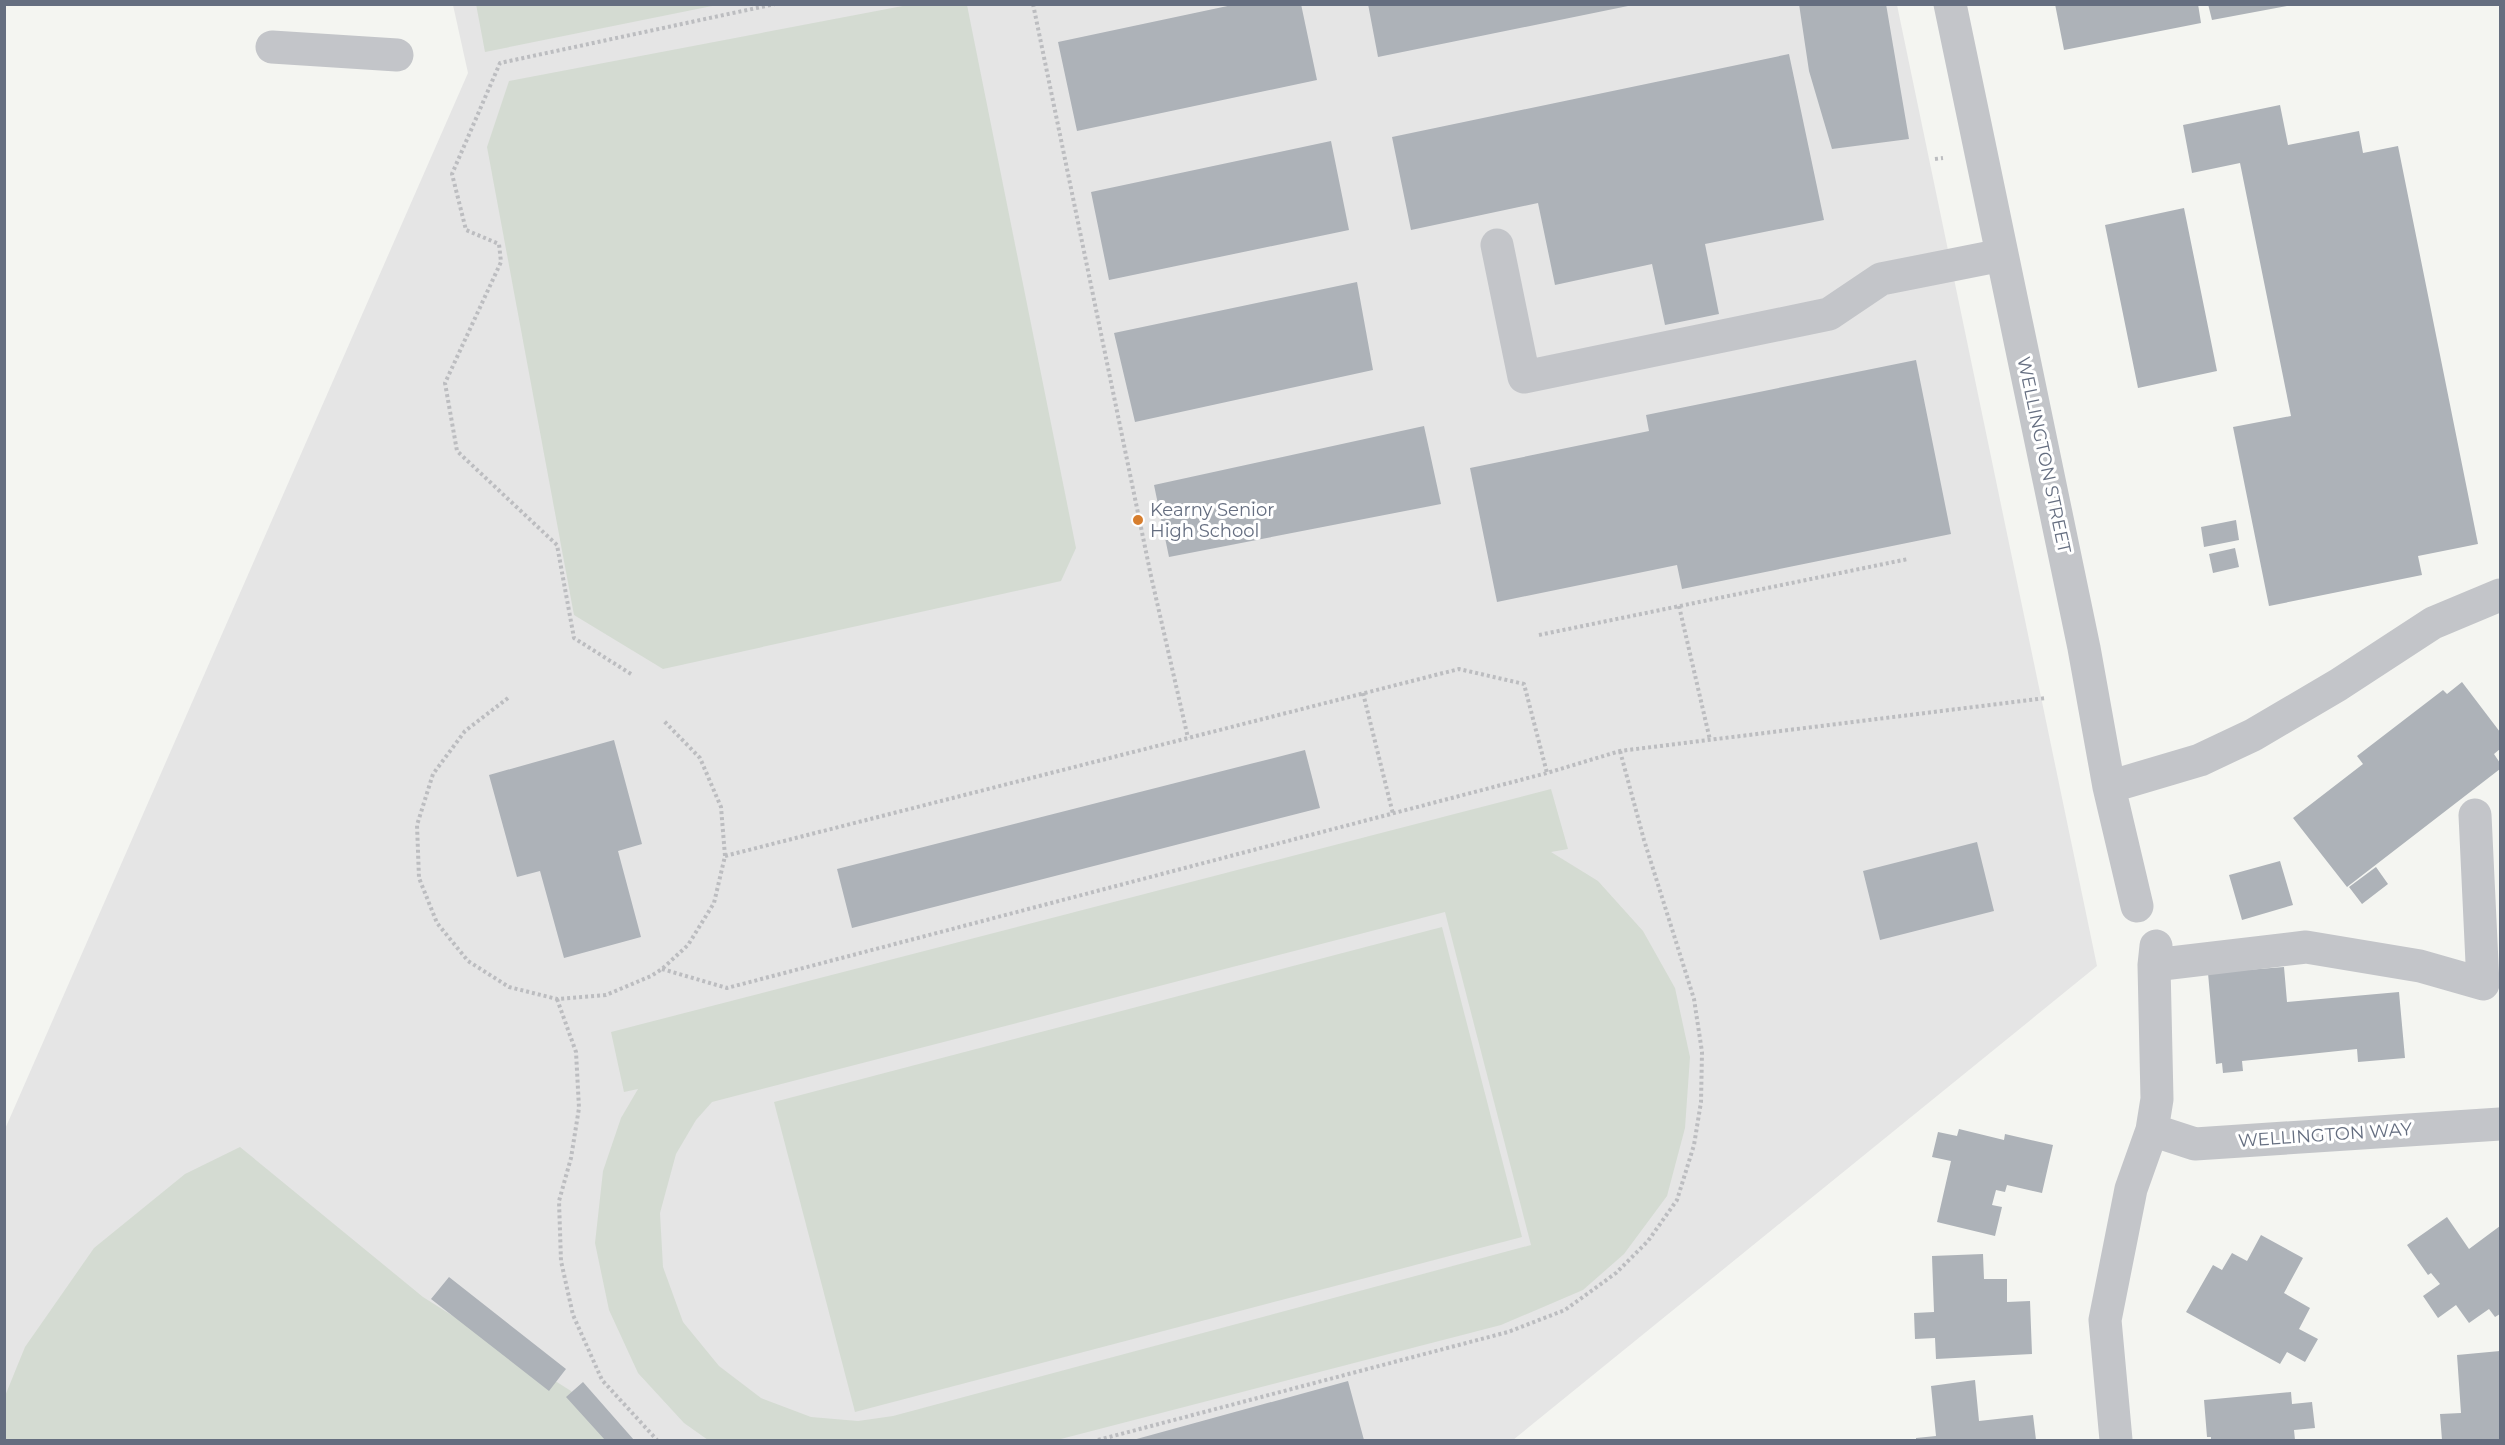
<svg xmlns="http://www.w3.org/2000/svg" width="2505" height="1445" viewBox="0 0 2505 1445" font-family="Montserrat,sans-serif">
  <rect width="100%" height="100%" fill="#f4f5f1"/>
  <!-- built -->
  <path fill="#e5e5e5" d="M453,5H1897L2097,966L1513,1440H5V1129L468,73Z"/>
  <!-- green -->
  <path fill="#d4dbd2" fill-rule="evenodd" d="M476,4H717V5L485,52Z
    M908,5H967L1076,548L1061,581L663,669L574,615L487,147L509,81Z
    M1551,789L1568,849L1551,852L1598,881L1643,931L1675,988L1690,1057L1685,1128L1667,1196L1624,1254L1583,1290L1501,1325L1057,1440H708L684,1423L638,1373L609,1310L595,1243L603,1171L621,1118L638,1089L624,1092L611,1032ZM1445,912L1531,1245L893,1416L858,1421L811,1417L761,1398L719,1366L683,1322L663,1267L660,1213L676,1154L696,1120L712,1102Z
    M1442,927L1522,1237L855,1412L774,1102Z
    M240,1147L423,1297L571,1391L607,1440H5V1396L25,1347L94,1248L185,1174Z"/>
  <!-- building -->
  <path fill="#adb2b8" d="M1237,4H1301L1317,80L1077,131L1058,42Z
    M1368,4H1628V6L1378,57Z
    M1799,4H1886L1909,139L1832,149L1809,71Z
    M2055,4H2198L2201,23L2064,50Z
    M2208,4H2286L2287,6L2212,20Z
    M1789,54L1824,220L1705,244L1719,314L1665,325L1652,264L1555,285L1538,203L1411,230L1392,137Z
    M2280,105L2288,145L2359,131L2363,153L2398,146L2478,544L2418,556L2422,575L2269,606L2233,427L2291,416L2240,163L2192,173L2183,125Z
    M1331,141L1349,230L1109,280L1091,192Z
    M2184,208L2217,371L2138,388L2105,225Z
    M1357,282L1373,370L1135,422L1114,333Z
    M1916,360L1951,534L1682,589L1677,565L1497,602L1470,468L1649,431L1646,415Z
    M1424,426L1441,504L1169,557L1154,485Z
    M2236,520L2239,540L2204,547L2201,527Z
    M2235,548L2239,567L2213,573L2209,554Z
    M2462,682L2500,732V749L2494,754L2500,763V769L2347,887L2293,818L2363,764L2357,756L2443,690L2447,694Z
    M614,740L642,844L618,851L641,937L564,958L540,871L517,877L489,775Z
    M1305,750L1320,808L852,928L837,869Z
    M1977,842L1994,911L1880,940L1863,871Z
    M2280,861L2293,905L2242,920L2229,875Z
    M2376,867L2388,884L2362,904L2349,887Z
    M2284,967L2287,1002L2399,992L2405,1058L2358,1062L2357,1049L2242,1061L2243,1071L2223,1073L2222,1063L2216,1064L2208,973Z
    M1959,1129L2004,1140L2005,1134L2053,1145L2042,1193L2007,1185L2005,1192L1996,1190L1992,1205L2002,1207L1995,1236L1937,1222L1951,1161L1932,1157L1938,1132L1957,1136Z
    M2447,1217L2469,1249L2500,1226V1314L2495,1317L2489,1309L2469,1323L2456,1305L2438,1318L2423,1296L2440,1284L2431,1273L2428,1275L2407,1245Z
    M2261,1235L2303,1258L2284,1293L2310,1308L2299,1329L2318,1339L2305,1362L2287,1352L2280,1364L2186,1312L2213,1265L2222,1270L2232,1253L2247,1261Z
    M1983,1254L1984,1279H2007V1302L2030,1301L2032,1354L1936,1359L1935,1338L1915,1339L1914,1313L1934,1312L1932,1256Z
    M449,1277L566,1369L549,1391L431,1299Z
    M2500,1351V1440H2442L2440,1414L2461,1413L2457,1355Z
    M1975,1380L1979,1421L2033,1415L2036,1440H1916V1438L1936,1436L1931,1386Z
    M1348,1381L1364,1440H1133Z
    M583,1382L634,1440H605L566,1397Z
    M2291,1392L2292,1404L2312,1402L2315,1428L2294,1430L2295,1440H2211V1437H2207L2204,1400Z"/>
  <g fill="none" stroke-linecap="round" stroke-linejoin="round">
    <!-- path -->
    <path stroke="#bcbdc0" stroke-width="4" stroke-dasharray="3 3" stroke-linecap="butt" d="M1033,4L1151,576L1188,738
      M1935,159L1943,158
      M1679,606L1710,740
      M1539,635L1908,559
      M631,674L574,638L557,545L457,451L445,383L501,262L499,244L466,230L452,174L500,63L775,4
      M1363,693L1393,814
      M508,698L465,731L433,774L417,825L419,878L437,923L468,961L509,987L557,999L606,995L651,976L662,969L688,945L714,903L725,856L721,807L700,758L663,720
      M725,856L1459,669L1524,684L1547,773
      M662,969L727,988L1547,773L1620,751L2046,698
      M557,999L576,1052L579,1108L571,1158L559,1201L561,1261L573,1315L602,1380L657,1440
      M1098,1440L1508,1332L1565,1310L1616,1273L1648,1241L1677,1200L1694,1145L1701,1102L1702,1052L1694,999L1644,840L1620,751"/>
    <!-- minor -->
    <path stroke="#c3c5c9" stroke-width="33" d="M1950,4L2084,648L2109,787L2137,906
      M272,47L397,55
      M1497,245L1524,377L1829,314L1881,279L2002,255
      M2109,787L2200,760L2253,735L2338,685L2433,623L2500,595
      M2154,965L2306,947L2420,966L2483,984L2475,815
      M2152,1130L2195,1144L2500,1124
      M2116,1440L2105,1320L2131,1189L2152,1130L2157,1099L2154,965L2156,946"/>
  </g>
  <!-- markers -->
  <circle fill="#d77e2e" stroke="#fff" stroke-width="2" cx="1138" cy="520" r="6"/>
  <g text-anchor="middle" stroke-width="6" stroke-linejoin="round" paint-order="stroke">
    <!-- street labels -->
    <g font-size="18" fill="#656e80" stroke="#fff">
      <text transform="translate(2044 455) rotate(78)" y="6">WELLINGTON STREET</text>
      <text transform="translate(2325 1135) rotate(-4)" y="6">WELLINGTON WAY</text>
    </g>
    <!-- poi labels -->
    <g font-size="18" fill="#656e80" stroke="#fff" text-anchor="start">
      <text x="1150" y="516">Kearny Senior<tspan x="1150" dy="21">High School</tspan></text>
    </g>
  </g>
  <!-- border -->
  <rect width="2505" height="1445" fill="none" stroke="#656e80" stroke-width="12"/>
</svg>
